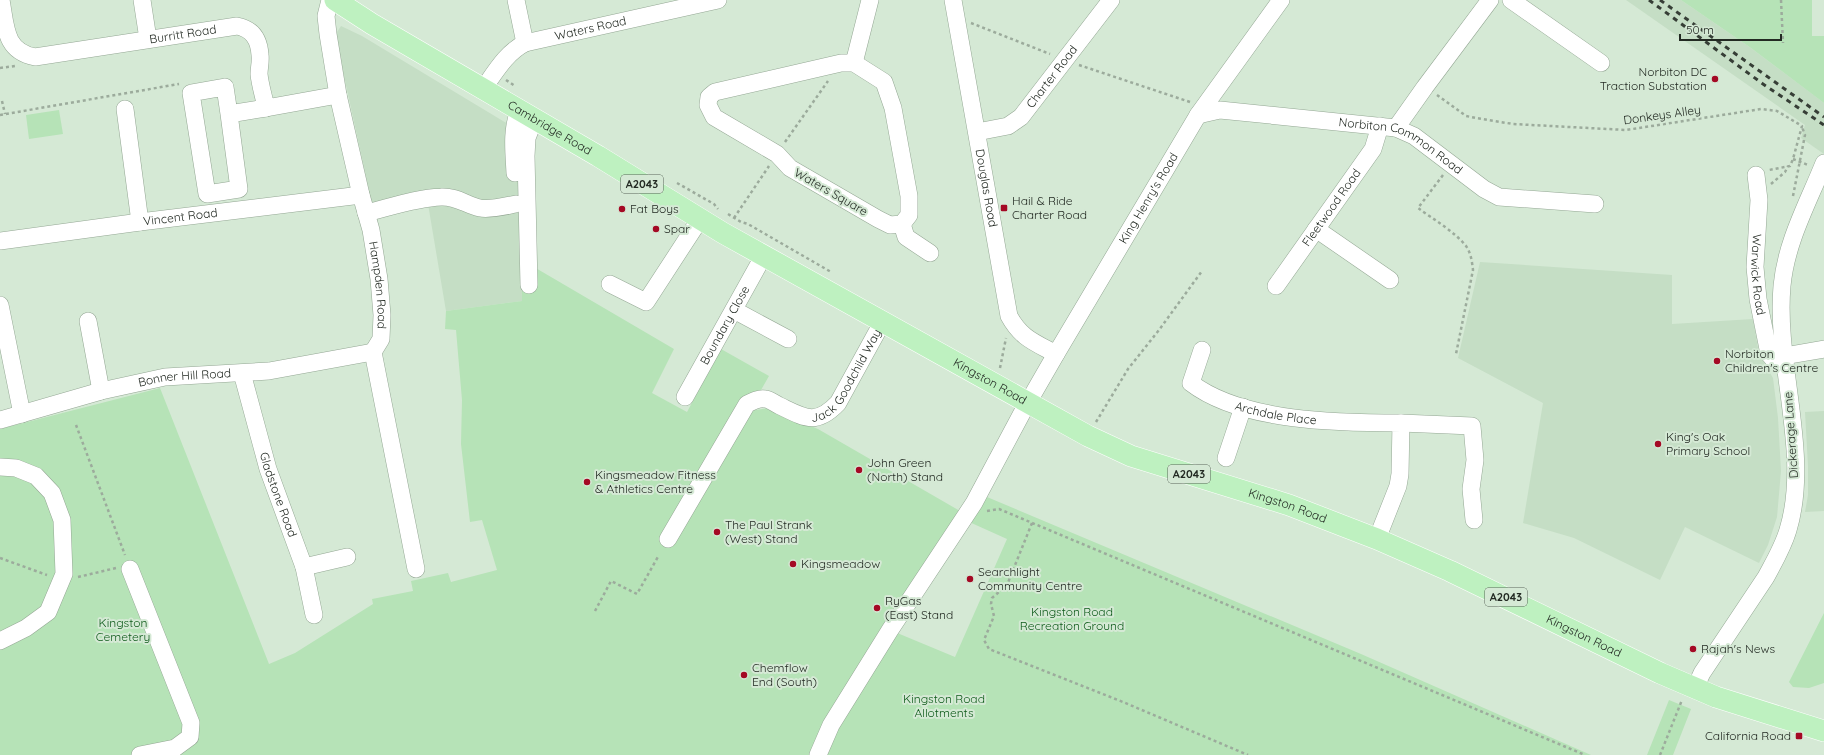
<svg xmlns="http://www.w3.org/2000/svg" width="1824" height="755" viewBox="0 0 1824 755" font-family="Quicksand,sans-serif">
  <rect width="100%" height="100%" fill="#d5e9d5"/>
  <!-- built -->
  <path fill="#c5dec5" d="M1626,0H1681L1751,48L1811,93L1824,103V154L1801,138L1805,125Z
    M341,26L362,36L521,132L522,301L446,311L428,204L374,213L335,35Z
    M1480,262L1672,275V324L1753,319L1759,354L1773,378L1778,418L1781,471L1777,517L1768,545L1759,563L1685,527L1660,580L1574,538L1523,523L1543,403L1458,358Z
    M1824,411V511L1805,512L1808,495V466L1805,412Z"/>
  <!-- green -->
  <path fill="#b6e3b7" d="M1681,0H1812V36H1824V103L1751,48Z
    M59,110L63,134L29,139L26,115Z
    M522,260L674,349L652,393L687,412L721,349L769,376L749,411L768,408L818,429L960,511L890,630L955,657L1007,539L967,521C974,513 982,507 987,497L1361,654L1591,755H0V429L160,388L269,664L295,653L373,604L372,599L413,591L411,581L448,573L451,582L497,570L482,520L470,522L461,444L462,400L456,330L445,329L446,311L522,301Z
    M1824,613V683L1809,688L1793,687L1789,682Z
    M1669,700L1691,709L1673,755H1647Z"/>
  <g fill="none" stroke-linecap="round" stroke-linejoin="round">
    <defs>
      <g id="minor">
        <path id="s1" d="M1,0C6,26 4,51 35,57L237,26C252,29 259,39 260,55C261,61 259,68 259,74C260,85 264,97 266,108L338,95"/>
        <path d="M142,0L148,39"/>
        <path id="s2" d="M330,0L326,16L328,34L338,95L361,195L371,230L379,279L382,315L381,339L373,352L416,569"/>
        <path d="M516,0L525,43"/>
        <path id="s3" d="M953,0L1009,316C1021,338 1034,342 1056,354"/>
        <path d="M1511,0L1601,63"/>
        <path d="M841,63H854L884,82L893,108L909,196V215L902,224L890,225L878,219L790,168L777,154L714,117L708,105L709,97L715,92Z"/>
        <path d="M854,63L870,0"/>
        <path id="s4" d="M483,89C496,71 506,53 525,43L718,0"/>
        <path d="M125,109L140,222"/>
        <path d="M229,114L225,87L191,93L207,194L239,189L229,114L266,108"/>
        <path id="s5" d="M1198,115L1220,110L1396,128L1414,136L1484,189L1499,197L1595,204"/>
        <path d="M1396,128L1425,87L1490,0"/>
        <path id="s6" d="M977,132L1008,126L1021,117L1111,0"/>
        <path d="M515,173C514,152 511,131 519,111"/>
        <path id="s7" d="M1756,175L1759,200L1755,267L1758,299L1769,354L1774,360L1785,364"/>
        <path d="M366,213C391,207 416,198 441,197C455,196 467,205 480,208C491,210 505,206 516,204"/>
        <path d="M902,224L906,237L930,253"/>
        <path d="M1316,229L1390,280"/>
        <path id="s8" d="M0,241L140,222L361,195"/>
        <path d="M610,284L646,302L700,219"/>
        <path d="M529,285L526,156L527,138L534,120"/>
        <path id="s9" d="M1276,286L1373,149L1380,126"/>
        <path d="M0,305L22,414"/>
        <path d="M734,310L788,339"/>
        <path d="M88,321L101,391"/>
        <path id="s10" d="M1202,350L1191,383C1242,422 1339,423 1401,423L1400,474L1398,486L1377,539"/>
        <path d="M1784,356L1824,349"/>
        <path id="s11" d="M242,373L268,469L304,567L314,615"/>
        <path id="s12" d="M685,397L764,255"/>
        <path id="s13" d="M0,420L101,391L165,377L269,371L373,352"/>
        <path d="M1401,423L1472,426L1475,460L1471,489L1474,520"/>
        <path d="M1226,458L1243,407"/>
        <path d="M0,467L16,468L36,476L52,493L62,520L64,574L48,612L26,628L0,641"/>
        <path id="s14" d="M668,539L747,404C753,401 759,398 765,399C770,399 775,404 780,406C805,418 816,426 838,403L883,321"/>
        <path d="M304,567L347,557"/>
        <path d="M130,569L191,723L190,737L175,748L140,755"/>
        <path d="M1695,688L1702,673L1766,577C1774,562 1783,547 1788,530C1811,454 1775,365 1782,286C1786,242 1808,203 1824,163"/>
        <path id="s15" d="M818,755L831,725L890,630L974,503L1022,413L1056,354L1198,115L1281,0"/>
      </g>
      <g id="major">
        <path id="s16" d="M335,0L372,24L598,156L723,233L1088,436L1131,456L1289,505L1377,539L1450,571L1660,673L1716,697L1824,731"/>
      </g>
    </defs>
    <!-- minor casing -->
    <use href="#minor" stroke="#94a794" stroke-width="18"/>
    <!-- major casing -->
    <use href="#major" stroke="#fff" stroke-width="22"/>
    <!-- path -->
    <path stroke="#9cab9c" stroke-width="2.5" stroke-dasharray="3 3" stroke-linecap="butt" d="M1781,0L1783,43
      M971,23L1050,54
      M1079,65L1190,102
      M0,68L15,66
      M506,80L515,86
      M1437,95L1466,116L1476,118L1513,124L1626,130L1761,109L1777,111L1802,126L1793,159L1790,166L1769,170
      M2,101L5,114
      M0,115L179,84
      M785,142L828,81
      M1793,159L1808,165
      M1443,175L1418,208C1433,219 1455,232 1466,246C1471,253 1472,262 1473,270L1456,354
      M677,183L714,204L718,209
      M1771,184L1785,172L1788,166
      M1793,196L1805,135L1802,127
      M728,214L741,222L748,224L831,272
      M734,218L769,166
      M1000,368L1006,338
      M1096,422L1128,369L1159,330L1202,271
      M76,425L125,555
      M987,511L999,509L1585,755
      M1032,523L1007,585L992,598L991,604L994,616L984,640L989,649L1123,702L1248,755
      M0,558L47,575
      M78,577L116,568
      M595,611L611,581L637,594L659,555
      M1660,755L1682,700"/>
    <!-- minor -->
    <use href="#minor" stroke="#fff" stroke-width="17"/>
    <!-- major -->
    <use href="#major" stroke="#bef1c0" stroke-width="21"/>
    <!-- rail -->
    <path stroke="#363e36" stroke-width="3" stroke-dasharray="5 5" stroke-linecap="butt" d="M1649,0L1763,84L1824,125
      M1660,0L1824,117"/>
  </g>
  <!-- markers -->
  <g fill="#a40924" stroke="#d5e9d5" stroke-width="1.5">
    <circle cx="1715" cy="79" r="4"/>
    <rect x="1000" y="204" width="8" height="8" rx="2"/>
    <circle cx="622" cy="209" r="4"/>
    <circle cx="656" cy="229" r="4"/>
    <circle cx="1717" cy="361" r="4"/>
    <circle cx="1658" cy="444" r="4"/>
    <circle cx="859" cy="470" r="4"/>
    <circle cx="587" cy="482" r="4"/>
    <circle cx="717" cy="532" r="4"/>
    <circle cx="793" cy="564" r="4"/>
    <circle cx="970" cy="579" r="4"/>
    <circle cx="877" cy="608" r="4"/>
    <circle cx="1693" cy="649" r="4"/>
    <circle cx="744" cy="675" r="4"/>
    <rect x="1795" y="732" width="8" height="8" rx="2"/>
  </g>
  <g text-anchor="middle" stroke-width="4" stroke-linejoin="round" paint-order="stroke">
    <!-- shield labels -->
    <g fill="#d5e9d5" stroke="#586358" stroke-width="1">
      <rect x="621" y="175" width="42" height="18" rx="3"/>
      <rect x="1168" y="465" width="42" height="18" rx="3"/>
      <rect x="1485" y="588" width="42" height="18" rx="3"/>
    </g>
    <g font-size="11" font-weight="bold" fill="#232a23">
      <text x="642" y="188">A2043</text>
      <text x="1189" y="478">A2043</text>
      <text x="1506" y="601">A2043</text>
    </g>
    <!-- street labels -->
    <g font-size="12" fill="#232a23" stroke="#d5e9d5">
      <text dy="4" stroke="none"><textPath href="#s4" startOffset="130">Waters Road</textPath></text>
      <text dy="4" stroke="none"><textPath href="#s1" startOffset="222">Burritt Road</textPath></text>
      <text dy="4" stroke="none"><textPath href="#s6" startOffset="98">Charter Road</textPath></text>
      <text transform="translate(1662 115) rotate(-8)" y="4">Donkeys Alley</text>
      <text dy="4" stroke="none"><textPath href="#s16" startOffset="250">Cambridge Road</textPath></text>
      <text dy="4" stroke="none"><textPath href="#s5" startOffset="210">Norbiton Common Road</textPath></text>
      <text dy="4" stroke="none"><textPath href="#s3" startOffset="191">Douglas Road</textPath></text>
      <text transform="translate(831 192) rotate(30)" y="4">Waters Square</text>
      <text dy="4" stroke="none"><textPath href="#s15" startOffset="648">King Henry's Road</textPath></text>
      <text dy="4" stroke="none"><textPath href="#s9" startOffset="96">Fleetwood Road</textPath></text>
      <text dy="4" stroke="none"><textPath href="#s8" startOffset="182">Vincent Road</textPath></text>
      <text dy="4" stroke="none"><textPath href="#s7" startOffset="100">Warwick Road</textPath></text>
      <text dy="4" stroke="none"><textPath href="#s2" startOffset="291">Hampden Road</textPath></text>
      <text dy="4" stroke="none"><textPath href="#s12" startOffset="82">Boundary Close</textPath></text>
      <text dy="4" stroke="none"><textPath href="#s14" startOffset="283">Jack Goodchild Way</textPath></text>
      <text dy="4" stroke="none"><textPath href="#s13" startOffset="190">Bonner Hill Road</textPath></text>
      <text dy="4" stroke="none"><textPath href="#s16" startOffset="758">Kingston Road</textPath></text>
      <text dy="4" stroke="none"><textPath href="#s10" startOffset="126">Archdale Place</textPath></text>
      <text transform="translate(1791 435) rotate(-94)" y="4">Dickerage Lane</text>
      <text dy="4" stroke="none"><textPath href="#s11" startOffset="127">Gladstone Road</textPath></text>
      <text dy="4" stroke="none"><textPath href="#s16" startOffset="1082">Kingston Road</textPath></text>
      <text dy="4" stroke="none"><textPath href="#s16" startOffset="1406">Kingston Road</textPath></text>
    </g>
    <!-- poi labels -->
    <g font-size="12" fill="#232a23" stroke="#d5e9d5" text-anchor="start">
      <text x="1707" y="76" text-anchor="end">Norbiton DC<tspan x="1707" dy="14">Traction Substation</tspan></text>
      <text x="1012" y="205">Hail &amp; Ride<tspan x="1012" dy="14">Charter Road</tspan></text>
      <text x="630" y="213">Fat Boys</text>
      <text x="664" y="233">Spar</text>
      <text x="1725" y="358">Norbiton<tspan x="1725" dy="14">Children's Centre</tspan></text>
      <text x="1666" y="441">King's Oak<tspan x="1666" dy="14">Primary School</tspan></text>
      <text x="867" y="467">John Green<tspan x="867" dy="14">(North) Stand</tspan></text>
      <text x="595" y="479">Kingsmeadow Fitness<tspan x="595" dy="14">&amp; Athletics Centre</tspan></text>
      <text x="725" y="529">The Paul Strank<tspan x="725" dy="14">(West) Stand</tspan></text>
      <text x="801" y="568">Kingsmeadow</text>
      <text x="978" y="576">Searchlight<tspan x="978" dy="14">Community Centre</tspan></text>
      <text x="885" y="605">RyGas<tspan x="885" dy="14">(East) Stand</tspan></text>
      <text x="1701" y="653">Rajah's News</text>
      <text x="752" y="672">Chemflow<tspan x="752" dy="14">End (South)</tspan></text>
      <text x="1791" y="740" text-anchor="end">California Road</text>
    </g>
    <!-- park labels -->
    <g font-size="12" fill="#0f5b1b" stroke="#d5e9d5">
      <text x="1072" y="616">Kingston Road<tspan x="1072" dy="14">Recreation Ground</tspan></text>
      <text x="123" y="627">Kingston<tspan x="123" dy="14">Cemetery</tspan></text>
      <text x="944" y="703">Kingston Road<tspan x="944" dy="14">Allotments</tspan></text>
    </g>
  </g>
  <!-- scale -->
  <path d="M1680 34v6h101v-6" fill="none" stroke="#232a23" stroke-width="2"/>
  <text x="1686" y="34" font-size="12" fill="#232a23" stroke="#d5e9d5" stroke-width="3" paint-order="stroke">50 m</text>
</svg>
